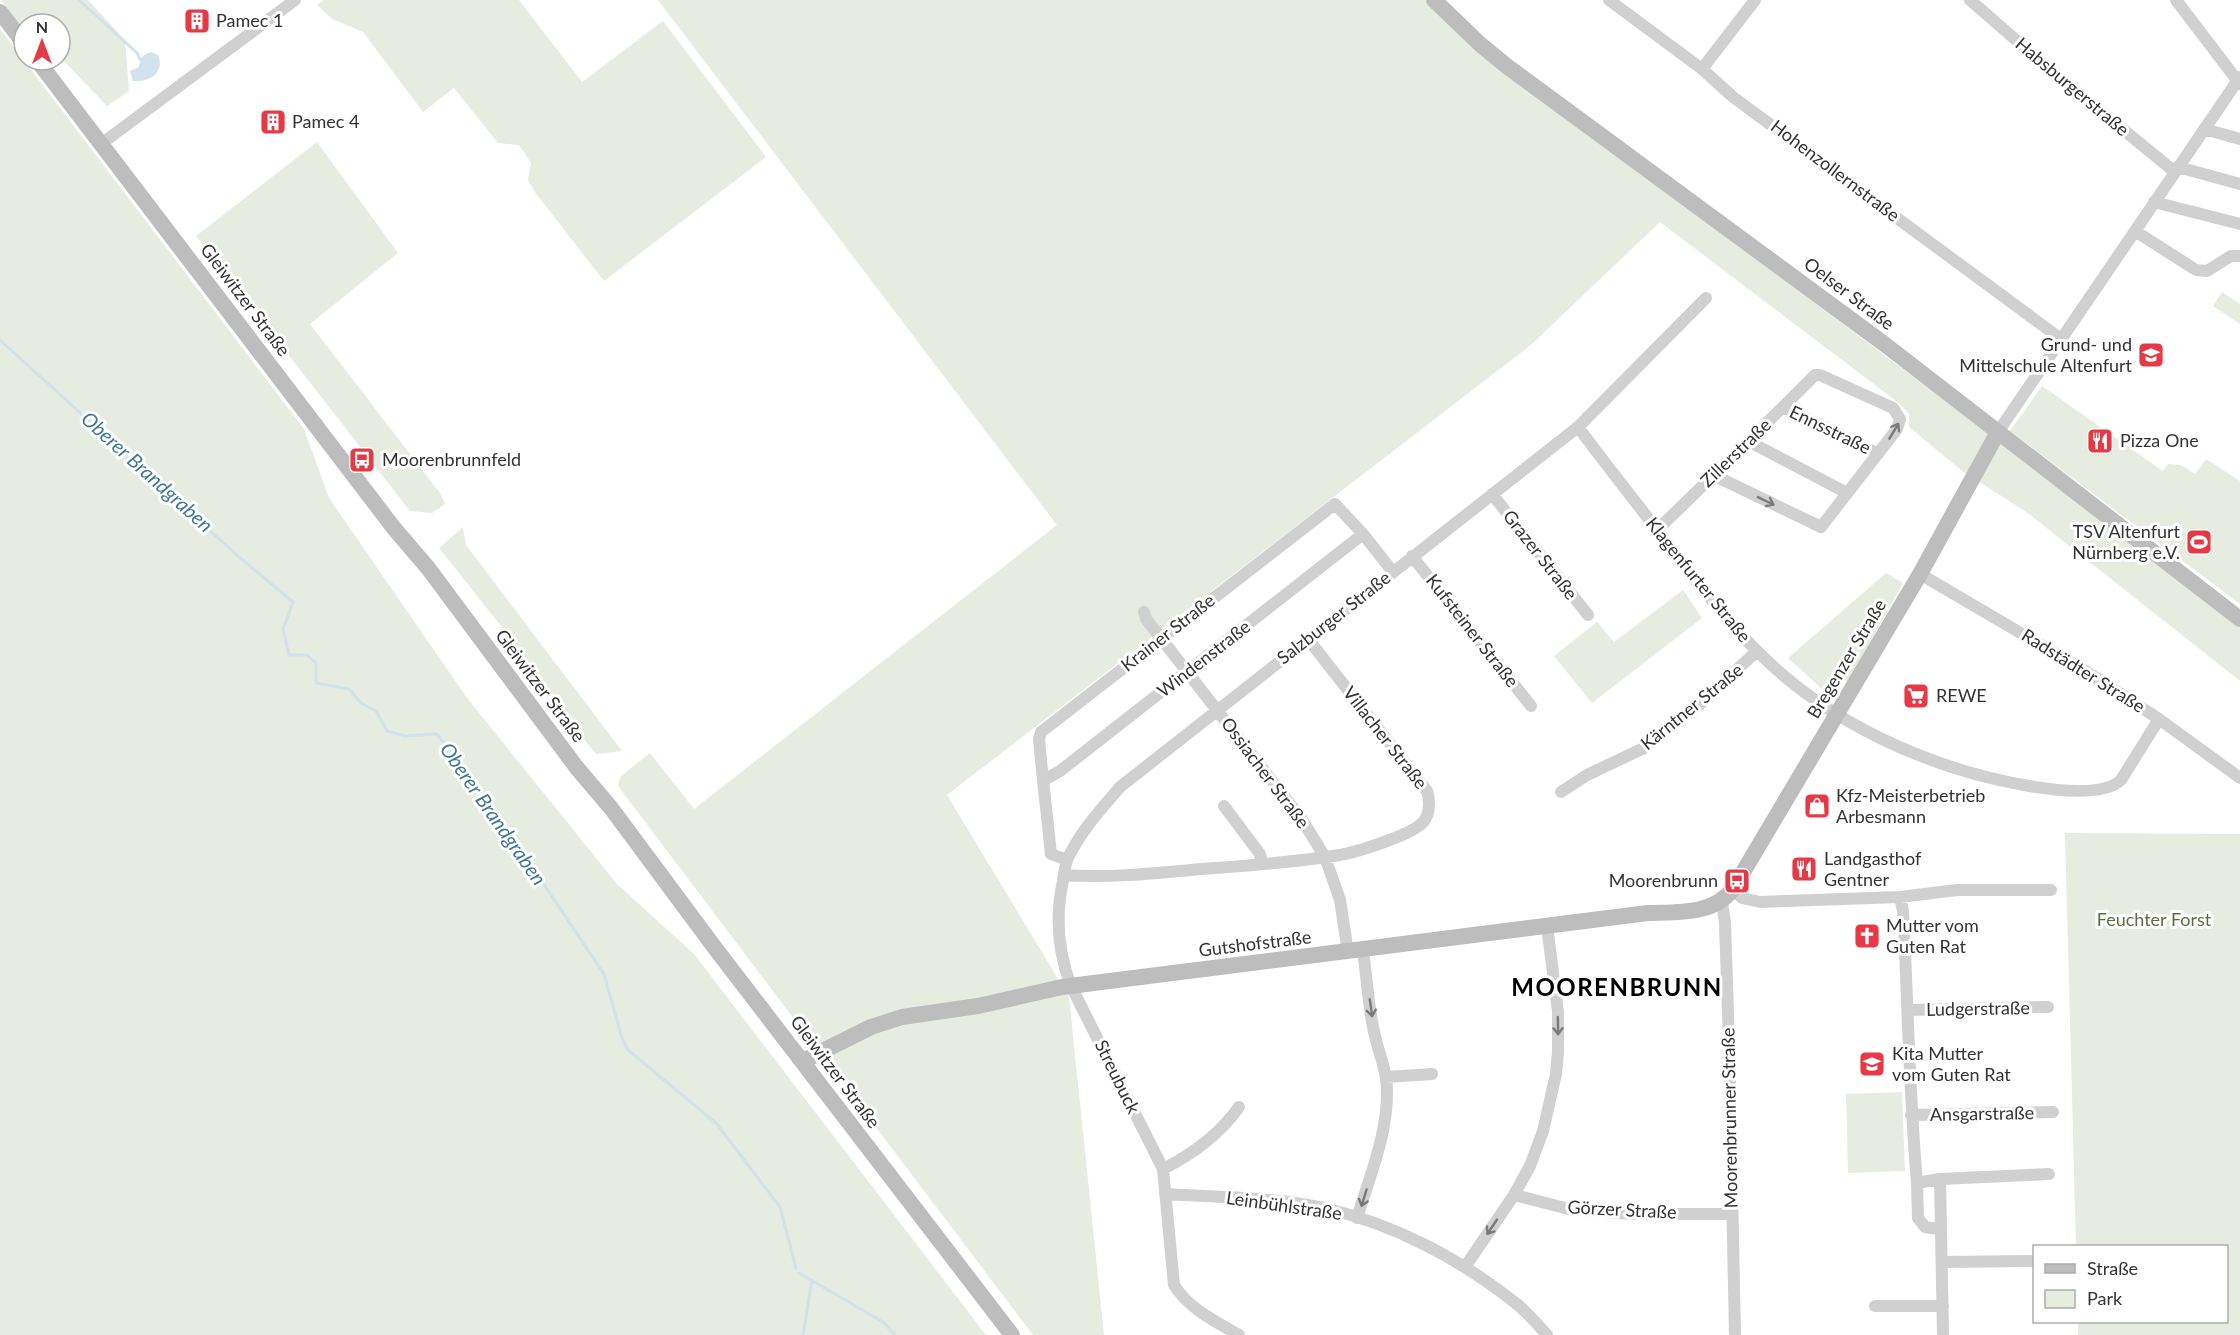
<svg xmlns="http://www.w3.org/2000/svg" width="2240" height="1335" viewBox="0 0 2240 1335" font-family="Lato,sans-serif">
  <rect width="100%" height="100%" fill="#fff"/>
  <!-- green -->
  <path fill="#e6ecdf" d="M1,0H88L125,40L129,91L107,106L60,57V24H24V31Z
    M324,0H519L582,82L663,21L766,157L604,281L534,191L528,180L531,163L519,145L498,143L454,88L423,112L363,32L332,19L317,5Z
    M658,0H1425L1471,45L1972,421L2240,627V681L2025,511L1962,471L1909,427V414L1900,404L1660,222L1532,344L947,795L1069,997L1104,1335H1033L618,786L620,777L650,753L694,809L1057,525Z
    M0,29L304,429L329,498L467,698L617,884L694,954L986,1335H0Z
    M317,142L398,253L310,324L440,493L445,504L432,513L410,511L196,236Z
    M2222,292L2240,304V324L2213,306Z
    M2042,386L2163,471L2168,464L2181,465L2195,474L2206,459L2240,481V604L2010,431Z
    M463,527L466,545L622,751L596,754L507,645L505,631L439,548Z
    M1886,573L1903,583L1848,682L1839,677L1833,688L1822,689L1788,658Z
    M1683,590L1702,618L1592,703L1554,656L1597,622L1614,642Z
    M2065,833L2240,834V1335H2078V1322H2226V1246H2076Z
    M1902,1092L1905,1171L1848,1173L1846,1094Z"/>
  <!-- water -->
  <path fill="#cfe2ee" d="M151,52L158,55C165,73 150,82 133,81L130,71L139,67C140,58 142,55 151,52Z"/>
  <g fill="none" stroke-linecap="round" stroke-linejoin="round">
    <!-- stream -->
    <path stroke="#cfe2ee" stroke-width="3" d="M79,0L137,53L140,59
      M0,340L239,557L293,602L283,629L289,655H307L316,663V683L349,689L361,703L376,711L387,731L405,736L437,734L516,843L604,974L622,1038L628,1050L716,1123L780,1207L796,1268
      M799,1273L883,1322L895,1335
      M803,1335L812,1280"/>
    <!-- street -->
    <path stroke="#d0d0d0" stroke-width="12" d="M1609,0L1702,69L1733,97L2061,339
      M1970,0L2054,73L2175,172
      M2176,0L2240,84
      M1702,69L1755,0
      M2204,129L2240,139
      M101,144L295,0
      M2178,167L2240,184
      M2154,202L2240,224
      M2135,231L2196,270L2207,271L2231,256H2240
      M1783,407L1878,454
      M1578,427C1604,462 1631,496 1658,531C1689,572 1720,614 1756,650C1828,723 1929,769 2029,786C2053,790 2103,797 2121,780L2159,719
      M1998,432L2240,77
      M1748,441L1847,493
      M1492,494L1588,615
      M1657,530C1710,479 1763,427 1815,375H1820L1893,408L1900,419L1897,429L1821,527L1713,475
      M1412,556L1531,706
      M1920,574L2087,672L2159,719L2240,778
      M1144,612L1146,619L1301,818L1325,857L1340,900L1348,952
      M1044,780L1060,771L1363,534
      M1561,792L1587,775L1644,748L1699,705L1757,651
      M1224,806L1260,854L1262,864
      M1067,860L1051,854L1041,761L1039,739L1041,732L1335,504L1363,534L1393,572
      M1064,875C1106,878 1149,874 1191,870C1241,866 1291,863 1340,855C1357,852 1415,834 1424,821C1430,813 1430,800 1427,791L1308,639
      M1733,889L1742,898L1760,902L1900,897L1957,890H2051
      M1900,897L1903,911C1908,1002 1909,1092 1917,1183L1940,1179L1943,1335
      M1722,902L1725,923L1729,1044L1735,1335
      M1908,1010L2048,1007
      M1386,1077L1432,1074
      M1911,1115L2053,1112
      M1163,1169C1193,1154 1219,1135 1239,1107
      M1940,1179L2049,1174
      M1917,1183L1918,1218L1925,1227L1939,1229
      M1165,1194C1218,1197 1272,1197 1324,1208C1395,1224 1462,1260 1518,1305C1529,1314 1538,1325 1547,1335
      M1514,1195L1569,1209L1632,1214H1731
      M1357,1218C1370,1176 1388,1133 1387,1089C1387,1071 1379,1054 1375,1036C1368,1008 1367,978 1363,950
      M1942,1262L2034,1261
      M1465,1267L1514,1195L1530,1166L1543,1131L1556,1074L1558,1052V1012L1547,926
      M1875,1306H1943
      M1239,1335C1216,1322 1188,1308 1174,1285L1163,1169L1071,986C1058,952 1055,917 1063,881C1064,873 1065,865 1068,858C1081,831 1101,809 1120,787L1578,427L1706,298"/>
    <!-- secondary -->
    <path stroke="#bdbdbd" stroke-width="16" d="M1434,0L1481,45L1508,67L1883,343L2240,619
      M0,12L24,43
      M37,60L393,527L428,568L577,768L611,808L715,948L1012,1335
      M803,1061L871,1027L902,1017L978,1006L1062,987L1648,913C1678,912 1713,915 1733,889L1920,574L1998,432"/>
  </g>
  <!-- one-way arrows -->
  <defs><path id="oneway-shaft" d="M-6 0H5M1.5-3L5.5 0L1.5 3" fill="none" stroke-width="1.6" stroke-linecap="round" stroke-linejoin="round" transform="scale(1.5)"/></defs>
  <g stroke="#7a7a7a">
    <use href="#oneway-shaft" transform="translate(1894 431) rotate(-59)"/>
    <use href="#oneway-shaft" transform="translate(1766 501) rotate(26)"/>
    <use href="#oneway-shaft" transform="translate(1371 1008) rotate(82)"/>
    <use href="#oneway-shaft" transform="translate(1558 1026) rotate(89)"/>
    <use href="#oneway-shaft" transform="translate(1364 1198) rotate(107)"/>
    <use href="#oneway-shaft" transform="translate(1492 1227) rotate(124)"/>
  </g>
  <!-- icons -->
  <defs>
    <symbol id="building-square" viewBox="-11 -11 22 22"><rect x="-9" y="-9" width="18" height="18" rx="4" fill="#e63946" stroke="#fff"/><path d="M-4-6H4V6H1V3H-1V6H-4ZM-2.5-4.3h1.7v1.8h-1.7ZM.8-4.3h1.7v1.8H.8ZM-2.5-1h1.7V.8h-1.7ZM.8-1h1.7V.8H.8Z" fill="#fff"/></symbol>
    <symbol id="school-square" viewBox="-11 -11 22 22"><rect x="-9" y="-9" width="18" height="18" rx="4" fill="#e63946" stroke="#fff"/><path d="M0-5L7-2L0 1L-7-2ZM-4 1L0 2.5L4 1V4Q0 6-4 4Z" fill="#fff"/></symbol>
    <symbol id="restaurant-square" viewBox="-11 -11 22 22"><rect x="-9" y="-9" width="18" height="18" rx="4" fill="#e63946" stroke="#fff"/><path d="M-5-6h1v4h1v-4h1v4h1v-4h1v5L-1.5 .5V6h-2V.5L-5-1ZM5-6V6H3V1.5H1.5Q1.5-4 5-6Z" fill="#fff"/></symbol>
    <symbol id="bus-square" viewBox="-11 -11 22 22"><rect x="-9" y="-9" width="18" height="18" rx="4" fill="#e63946" stroke="#fff"/><path d="M-5-6H5V4H4V6H2V4H-2V6H-4V4H-5ZM-3.5-4V0h7V-4ZM-3.5 1.2v1.5H-2V1.2ZM2 1.2v1.5H3.5V1.2Z" fill="#fff"/></symbol>
    <symbol id="stadium-square" viewBox="-11 -11 22 22"><rect x="-9" y="-9" width="18" height="18" rx="4" fill="#e63946" stroke="#fff"/><path d="M0-5a6.5 5 0 1 0 0 10a6.5 5 0 1 0 0-10ZM-3.5-1.8h7v3.6h-7Z" fill="#fff"/></symbol>
    <symbol id="supermarket-square" viewBox="-11 -11 22 22"><rect x="-9" y="-9" width="18" height="18" rx="4" fill="#e63946" stroke="#fff"/><path d="M-6-5.5h2.5l.6 2H6L4.5 2H-2.5L-4.4-4H-6ZM-1.5 3.2a1.3 1.3 0 1 0 .1 0ZM3 3.2a1.3 1.3 0 1 0 .1 0Z" fill="#fff"/></symbol>
    <symbol id="shop-square" viewBox="-11 -11 22 22"><rect x="-9" y="-9" width="18" height="18" rx="4" fill="#e63946" stroke="#fff"/><path d="M-5-2.5h2.3a2.7 3.5 0 0 1 5.4 0H5L5.5 6h-11ZM-1.5-2.5h3a1.5 2.3 0 0 0-3 0Z" fill="#fff"/></symbol>
    <symbol id="church-square" viewBox="-11 -11 22 22"><rect x="-9" y="-9" width="18" height="18" rx="4" fill="#e63946" stroke="#fff"/><path d="M-1.2-6h2.4v3.5h3.3v2.4h-3.3V6h-2.4V-.1h-3.3v-2.4h3.3Z" fill="#fff"/></symbol>
  </defs>
  <g fill-rule="evenodd">
    <use href="#building-square" x="182" y="6" width="30" height="30"/>
    <use href="#building-square" x="258" y="107" width="30" height="30"/>
    <use href="#school-square" x="2136" y="340" width="30" height="30"/>
    <use href="#restaurant-square" x="2085" y="426" width="30" height="30"/>
    <use href="#bus-square" x="347" y="445" width="30" height="30"/>
    <use href="#stadium-square" x="2184" y="527" width="30" height="30"/>
    <use href="#supermarket-square" x="1901" y="681" width="30" height="30"/>
    <use href="#shop-square" x="1802" y="791" width="30" height="30"/>
    <use href="#restaurant-square" x="1789" y="854" width="30" height="30"/>
    <use href="#bus-square" x="1722" y="866" width="30" height="30"/>
    <use href="#church-square" x="1852" y="921" width="30" height="30"/>
    <use href="#school-square" x="1857" y="1049" width="30" height="30"/>
  </g>
  <g text-anchor="middle" stroke-width="6" stroke-linejoin="round" paint-order="stroke">
    <!-- poi labels -->
    <g font-size="18" fill="#333" stroke="#fff" text-anchor="start">
      <text x="216" y="27">Pamec 1</text>
      <text x="292" y="128">Pamec 4</text>
      <text x="2132" y="351" text-anchor="end">Grund- und<tspan x="2132" dy="21">Mittelschule Altenfurt</tspan></text>
      <text x="2120" y="447">Pizza One</text>
      <text x="382" y="466">Moorenbrunnfeld</text>
      <text x="2180" y="538" text-anchor="end">TSV Altenfurt<tspan x="2180" dy="21">Nürnberg e.V.</tspan></text>
      <text x="1936" y="702">REWE</text>
      <text x="1836" y="802">Kfz-Meisterbetrieb<tspan x="1836" dy="21">Arbesmann</tspan></text>
      <text x="1824" y="865">Landgasthof<tspan x="1824" dy="21">Gentner</tspan></text>
      <text x="1718" y="887" text-anchor="end">Moorenbrunn</text>
      <text x="1886" y="932">Mutter vom<tspan x="1886" dy="21">Guten Rat</tspan></text>
      <text x="1892" y="1060">Kita Mutter<tspan x="1892" dy="21">vom Guten Rat</tspan></text>
    </g>
    <!-- street labels -->
    <g font-size="18" fill="#333" stroke="#fff">
      <text transform="translate(2072 87) rotate(40)" y="6">Habsburgerstraße</text>
      <text transform="translate(1835 171) rotate(37)" y="6">Hohenzollernstraße</text>
      <text transform="translate(1849 294) rotate(37)" y="6">Oelser Straße</text>
      <text transform="translate(245 300) rotate(53)" y="6">Gleiwitzer Straße</text>
      <text transform="translate(1830 430) rotate(26)" y="6">Ennsstraße</text>
      <text transform="translate(1736 453) rotate(-44)" y="6">Zillerstraße</text>
      <text transform="translate(1540 555) rotate(52)" y="6">Grazer Straße</text>
      <text transform="translate(1698 580) rotate(51)" y="6">Klagenfurter Straße</text>
      <text transform="translate(1334 618) rotate(-38)" y="6">Salzburger Straße</text>
      <text transform="translate(1472 631) rotate(52)" y="6">Kufsteiner Straße</text>
      <text transform="translate(1168 633) rotate(-38)" y="6">Krainer Straße</text>
      <text transform="translate(1204 659) rotate(-38)" y="6">Windenstraße</text>
      <text transform="translate(1847 659) rotate(-59)" y="6">Bregenzer Straße</text>
      <text transform="translate(2083 671) rotate(32)" y="6">Radstädter Straße</text>
      <text transform="translate(540 686) rotate(53)" y="6">Gleiwitzer Straße</text>
      <text transform="translate(1692 707) rotate(-39)" y="6">Kärntner Straße</text>
      <text transform="translate(1385 738) rotate(52)" y="6">Villacher Straße</text>
      <text transform="translate(1265 773) rotate(53)" y="6">Ossiacher Straße</text>
      <text transform="translate(1255 944) rotate(-7)" y="6">Gutshofstraße</text>
      <text transform="translate(1978 1009) rotate(-1)" y="6">Ludgerstraße</text>
      <text transform="translate(835 1072) rotate(53)" y="6">Gleiwitzer Straße</text>
      <text transform="translate(1117 1077) rotate(64)" y="6">Streubuck</text>
      <text transform="translate(1982 1114) rotate(-1)" y="6">Ansgarstraße</text>
      <text transform="translate(1730 1118) rotate(-91)" y="6">Moorenbrunner Straße</text>
      <text transform="translate(1284 1206) rotate(8)" y="6">Leinbühlstraße</text>
      <text transform="translate(1622 1210) rotate(3)" y="6">Görzer Straße</text>
    </g>
    <!-- park labels -->
    <g font-size="18" fill="#56703f" stroke="#fff">
      <text x="2154" y="926">Feuchter Forst</text>
    </g>
    <!-- water labels -->
    <g font-size="20" font-style="italic" fill="#3f7597" stroke="#fff">
      <text transform="translate(147 472) rotate(42)" y="7">Oberer Brandgraben</text>
      <text transform="translate(493 814) rotate(55)" y="7">Oberer Brandgraben</text>
    </g>
    <!-- district labels -->
    <g font-size="24" font-weight="bold" letter-spacing="1.5" fill="#000" stroke="#fff">
      <text x="1617" y="996">MOORENBRUNN</text>
    </g>
  </g>
  <!-- legend -->
  <rect x="2033" y="1245" width="195" height="78" fill="#ffffff" stroke="#adadad" stroke-width="1.5"/>
  <rect x="2045" y="1264" width="30" height="9" fill="#bdbdbd" stroke="#adadad" stroke-width="1.5"/>
  <text x="2087" y="1275" font-size="18" fill="#333333">Straße</text>
  <rect x="2045" y="1290" width="30" height="18" fill="#e6ecdf" stroke="#adadad" stroke-width="1.5"/>
  <text x="2087" y="1305" font-size="18" fill="#333333">Park</text>
  <!-- north arrow -->
  <g transform="translate(42 42)"><circle r="28" fill="#ffffff" stroke="#adadad" stroke-width="1.5"/>
  <path d="M0-4.5L10 22L0 15L-10 22Z" fill="#e63946"/>
  <text y="-9" font-size="16" font-weight="bold" text-anchor="middle" fill="#333333">N</text>
  </g>
</svg>
